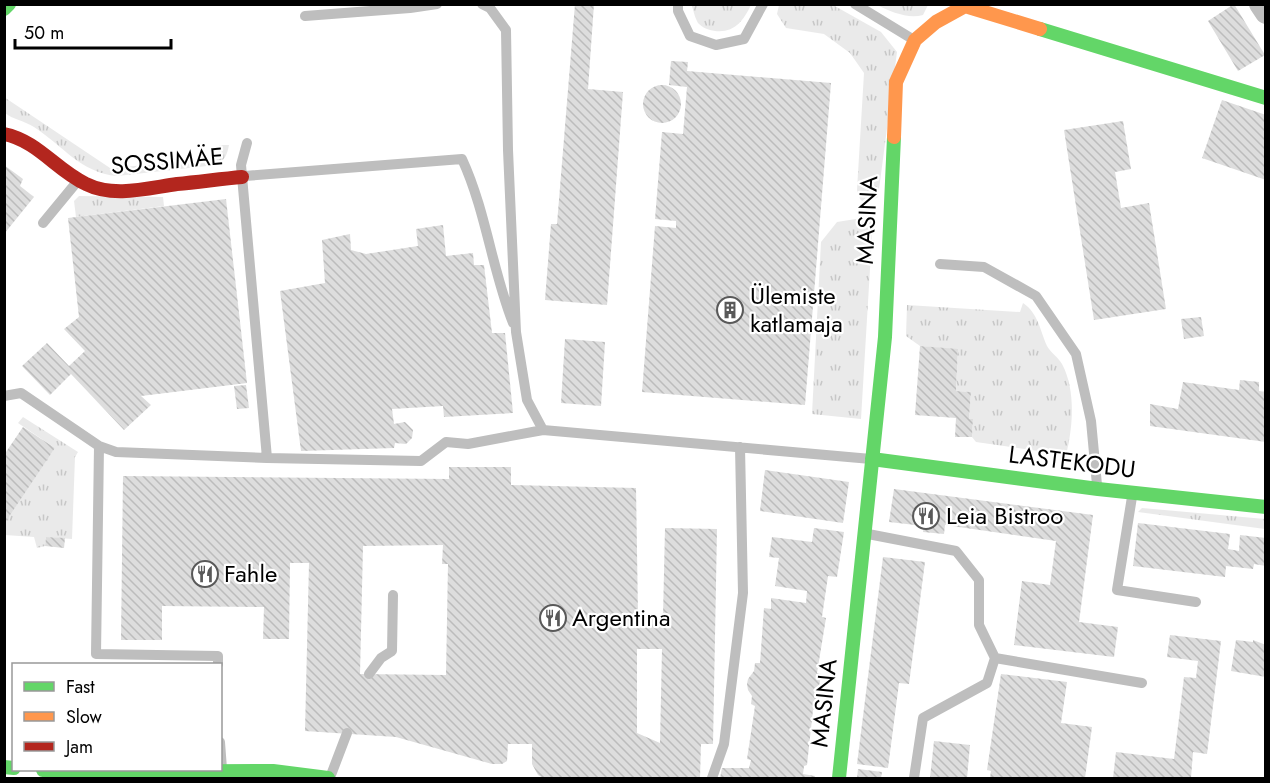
<svg xmlns="http://www.w3.org/2000/svg" width="1270" height="783" viewBox="0 0 1270 783" font-family="Jost,sans-serif">
  <defs>
    <pattern id="grass-tufts" width="24" height="20" patternUnits="userSpaceOnUse" patternTransform="scale(1.5)"><rect width="24" height="20" fill="#eaeaea"/><path d="M3 7l-1-3M5 7V3M7 7l1-3M15 17l-1-3M17 17v-4M19 17l1-3" fill="none" stroke="#c7c7c7"/></pattern>
    <pattern id="building-back-hatch" width="6" height="6" patternUnits="userSpaceOnUse" patternTransform="scale(1.5)"><rect width="6" height="6" fill="#ddd"/><path d="M-1 5l2 2M0 0l6 6M5-1l2 2" fill="none" stroke="#bcbcbc"/></pattern>
  </defs>
  <rect width="100%" height="100%" fill="#fff"/>
  <!-- grass -->
  <path fill="url(#grass-tufts)" d="M692,5V4L751,5C743,21 735,33 715,31C708,30 703,28 698,23C695,18 693,10 692,5Z
    M779,5H833L881,32L897,52L878,197L865,204L860,199L857,190L864,73L850,53L824,34L786,28L777,14Z
    M877,5H928L923,15C908,19 891,12 877,5Z
    M4,97L110,168L220,159L219,145H229C227,155 225,160 216,165L117,176C81,173 62,145 34,127C25,121 12,119 5,113Z
    M79,196L163,197L164,206L76,217L74,201Z
    M862,218L873,219L861,419L812,414L821,242L837,222Z
    M1023,303C1038,313 1040,330 1047,346C1051,353 1058,357 1062,364C1076,390 1073,427 1066,455L976,442L972,437L973,420L969,419L971,392L956,391L958,350L920,346L906,336L907,305L1020,312Z
    M23,417L78,452L75,457L72,539L46,537L45,546L37,548L34,537L5,535L4,522L55,448L18,423Z
    M1142,508L1265,519V529L1138,512Z"/>
  <!-- building -->
  <path fill="url(#building-back-hatch)" fill-rule="evenodd" d="M575,4H594L588,89L623,92L607,305L545,300L551,224H557Z
    M1234,4L1265,55L1238,71L1208,21Z
    M671,61L688,62L687,71L831,83L805,405L642,392L655,226L676,228V221L655,219L662,132L683,134L687,87L669,85Z
    M643 104a19 19 0 1 1 38 0a19 19 0 1 1-38 0Z
    M1222,100L1266,115V180L1202,158Z
    M1123,121L1131,169L1115,172L1121,208L1149,203L1166,309L1094,320L1064,130Z
    M4,165L23,179L20,186L34,197L4,234Z
    M226,199L247,383L141,396L151,405L124,430L71,374L50,395L22,366L47,343L69,366L85,351L64,329L79,317L68,218Z
    M443,225L446,256L473,253L474,265H484L492,333H505L513,413L444,417L443,406L392,409L394,424L405,422L413,430L412,438L406,444L395,443L394,448L301,451L280,291L325,283L322,240L350,234L351,250L366,254L418,246L416,229Z
    M1201,317L1204,336L1184,339L1181,319Z
    M565,339L605,342L601,406L561,403Z
    M920,346L958,349L956,391L971,392L969,419H973L972,437H955L956,418L915,415Z
    M1240,380L1259,382V391L1266,392V442L1150,426V404L1178,409L1183,382L1239,390Z
    M246,385L249,408L237,409L234,386Z
    M23,427L55,448L4,524V455Z
    M449,467H511V485L636,488L638,616L663,617L665,528L717,529L713,744H701L700,778H543L538,775L532,764V744H508L507,761L502,764H492L396,737L305,731L309,563H290L289,639H263L264,607L162,606V640H121L123,476L449,479ZM443,545L442,564H448L446,675L360,674L363,546ZM637,649H662L660,743L637,733Z
    M765,470L849,482L843,523L760,511Z
    M894,489L1093,515L1079,622L1118,627L1114,657L1014,645L1022,581L1050,585L1056,541L945,525L944,534L923,532L924,526L889,522Z
    M1138,523L1230,534L1228,549L1239,551L1240,535L1266,538V566L1254,564L1253,569L1226,566L1225,577L1133,566Z
    M814,528L844,532L837,577L828,576L822,617L826,618L817,673L821,674L816,709L813,710L807,765L804,766L803,774L815,776V778H720L722,768H749L751,760L747,759L755,706L751,704L752,696L748,690L747,684L748,679L754,671L755,663H760L764,608L771,609V598L806,603L807,591L775,586L779,558L769,557L772,537L812,542Z
    M46,537L65,538L64,548L45,546Z
    M883,557L925,562L909,684L899,683L888,768L857,764Z
    M1170,635L1221,641L1207,754L1193,752L1191,778H1113L1116,752L1174,759L1184,677L1196,678L1198,661L1167,657Z
    M1236,640L1253,642V640L1266,645V677L1231,671Z
    M1001,674L1067,682L1061,723L1092,727L1085,778H990L991,771L987,770Z
    M934,741L970,745L967,778H930Z
    M858,769L882,772L881,778H857Z"/>
  <g fill="none" stroke-linecap="round" stroke-linejoin="round">
    <!-- lane -->
    <path stroke="#bebebe" stroke-width="10" d="M482,4L490,8L506,30L508,150L516,332L527,400L543,430
      M678,4V11L690,36L716,45L744,39L763,4
      M855,4L914,40
      M305,16L410,8L437,4
      M247,143L241,165L267,458
      M245,176L462,159C486,211 492,270 513,323
      M43,223L76,183
      M940,264L984,267L1036,296L1076,354L1091,421L1097,485
      M4,396L21,393L99,446L116,452L267,458L421,461L446,442L468,444L543,430L871,459
      M99,446L96,654L218,656V664
      M1132,497L1117,590L1196,602
      M868,534L956,551L979,580V625L995,658L1142,683
      M369,674L381,658L392,651L393,595
      M220,742L222,769
      M331,775L347,733
      M712,778L724,744L743,593L740,447
      M914,778L923,718L987,683L995,658"/>
    <!-- street -->
    <path stroke="#bebebe" stroke-width="22" d="M1260,4L1266,13"/>
    <!-- fast -->
    <path stroke="#63d668" stroke-width="14" d="M4,9L9,4
      M1040,29L1266,98
      M872,459L1098,489L1266,507
      M4,767L14,768
      M43,770L78,772L273,771L328,778
      M839,778L885,337L894,137"/>
    <!-- slow -->
    <path stroke="#ff974d" stroke-width="14" d="M894,137L896,82L915,40L936,22L965,6L1040,29"/>
    <!-- jam -->
    <path stroke="#b3261e" stroke-width="14" d="M4,134C38,141 56,170 86,184C114,198 148,188 177,184C199,182 220,179 242,177"/>
  </g>
  <!-- icons -->
  <defs>
    <symbol id="building-ring" viewBox="-11 -11 22 22"><circle r="9.5" fill="#fff" stroke="#595959" stroke-width="1.5"/><path d="M-4-6H4V6H1V3H-1V6H-4ZM-2.5-4.3h1.7v1.8h-1.7ZM.8-4.3h1.7v1.8H.8ZM-2.5-1h1.7V.8h-1.7ZM.8-1h1.7V.8H.8Z" fill="#595959"/></symbol>
    <symbol id="restaurant-ring" viewBox="-11 -11 22 22"><circle r="9.5" fill="#fff" stroke="#595959" stroke-width="1.5"/><path d="M-5-6h1v4h1v-4h1v4h1v-4h1v5L-1.5 .5V6h-2V.5L-5-1ZM5-6V6H3V1.5H1.5Q1.5-4 5-6Z" fill="#595959"/></symbol>
  </defs>
  <g fill-rule="evenodd">
    <use href="#building-ring" x="715" y="295" width="30" height="30"/>
    <use href="#restaurant-ring" x="911" y="501" width="30" height="30"/>
    <use href="#restaurant-ring" x="190" y="559" width="30" height="30"/>
    <use href="#restaurant-ring" x="538" y="603" width="30" height="30"/>
  </g>
  <g text-anchor="middle" stroke-width="4.5" stroke-linejoin="round" paint-order="stroke">
    <!-- street labels -->
    <g font-size="24" fill="#000" stroke="#fff">
      <text transform="translate(167 161) rotate(-5)" y="8">SOSSIMÄE</text>
      <text transform="translate(867 220) rotate(-87)" y="8">MASINA</text>
      <text transform="translate(1072 462) rotate(7)" y="8">LASTEKODU</text>
      <text transform="translate(824 703) rotate(-84)" y="8">MASINA</text>
    </g>
    <!-- poi labels -->
    <g font-size="24" fill="#000" stroke="#fff" text-anchor="start">
      <text x="750" y="304">Ülemiste<tspan x="750" dy="28">katlamaja</tspan></text>
      <text x="946" y="524">Leia Bistroo</text>
      <text x="224" y="582">Fahle</text>
      <text x="572" y="626">Argentina</text>
    </g>
  </g>
  <!-- border -->
  <rect width="1270" height="783" fill="none" stroke="#000000" stroke-width="12"/>
  <!-- legend -->
  <rect x="12" y="663" width="210" height="108" fill="#ffffff" stroke="#999999" stroke-width="1.5"/>
  <rect x="24" y="682" width="30" height="9" fill="#63d668" stroke="#999999" stroke-width="1.5"/>
  <text x="66" y="693" font-size="18" fill="#000000">Fast</text>
  <rect x="24" y="712" width="30" height="9" fill="#ff974d" stroke="#999999" stroke-width="1.5"/>
  <text x="66" y="723" font-size="18" fill="#000000">Slow</text>
  <rect x="24" y="742" width="30" height="9" fill="#b3261e" stroke="#999999" stroke-width="1.5"/>
  <text x="66" y="753" font-size="18" fill="#000000">Jam</text>
  <!-- scale -->
  <path d="M15 39v9h156v-9" fill="none" stroke="#000000" stroke-width="3"/>
  <text x="24" y="39" font-size="18" fill="#000000" stroke="#ffffff" stroke-width="4.5" paint-order="stroke">50 m</text>
</svg>
